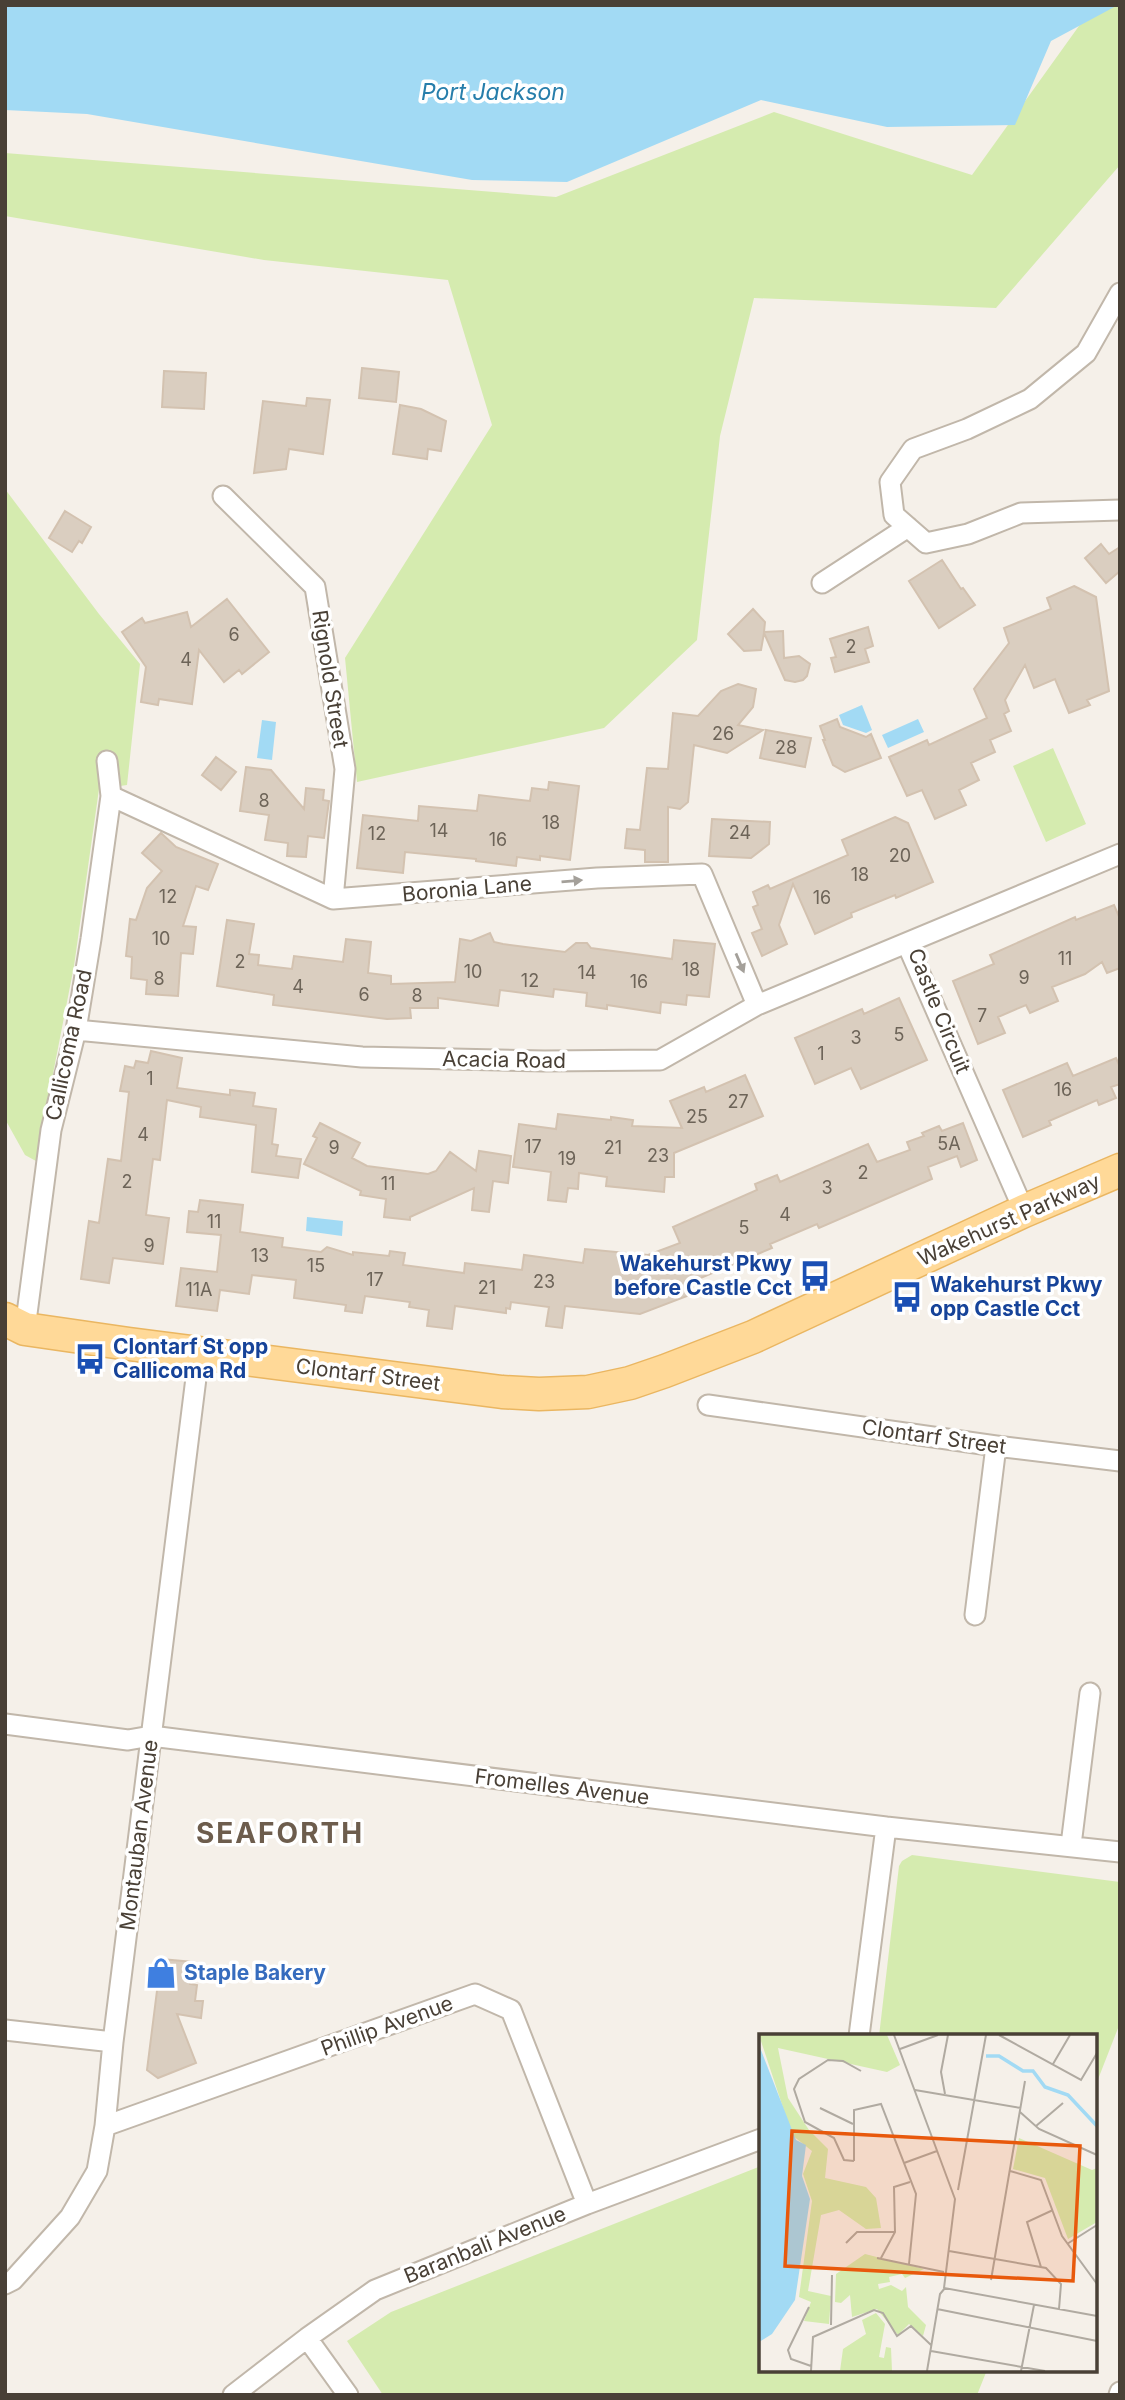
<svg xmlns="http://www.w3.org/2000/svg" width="1125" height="2400" viewBox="0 0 1125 2400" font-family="Inter,sans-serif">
  <rect width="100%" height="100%" fill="#f5f0e9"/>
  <!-- green -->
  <path fill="#d5ebaf" d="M1094,5H1120V165L996,308L754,298L720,436L697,640L604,728L357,782L345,658L492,425L448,280L264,260L5,216V153L556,197L774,112L972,175Z
    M5,489L99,614L140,664L127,785L99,789L74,966L36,1161L25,1155L5,1119Z
    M1053,748L1086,824L1046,842L1013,766Z
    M912,1855L1120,1882V2023L1095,2087V2036H879L899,1866L902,1861Z
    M761,2166V2370H987L977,2395H383L347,2341L391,2312Z"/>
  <!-- water -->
  <path fill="#a2daf4" d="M5,5H1118L1051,41L1015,125L887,127L761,100L567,182L472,180L87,114L5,110Z
    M862,705L872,730L866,733L843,725L839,715Z
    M918,719L924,732L888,748L882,735Z
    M262,720L276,722L272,760L257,758Z
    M307,1217L343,1221L342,1236L306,1231Z"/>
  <!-- building -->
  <path fill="#dacec0" stroke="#d3c2b0" stroke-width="2" d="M362,368L399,372L396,402L359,398Z
    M164,371L206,373L204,409L162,407Z
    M307,398L330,400L323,454L289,449L286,469L254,473L263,401L306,406Z
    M400,405L421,409L446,421L441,451L428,449L427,459L393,454Z
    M65,511L91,527L82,543L79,541L72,552L49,538Z
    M1101,544L1109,554L1120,547V571L1106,583L1085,558Z
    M942,560L961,589L963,588L975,605L939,628L909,581Z
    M1074,586L1096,597L1109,691L1087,700L1090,705L1069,713L1055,679L1034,688L1025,665L1005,700L1009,711L1004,714L1011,731L990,740L995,752L971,763L979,780L959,790L966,805L935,819L922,790L907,796L889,757L927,740L929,745L987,718L974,689L1009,643L1004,628L1051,609L1047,598Z
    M227,599L269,652L242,674L239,670L224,682L199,650L192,704L159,699L158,705L141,702L146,667L122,632L142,618L145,623L187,612L191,627Z
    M753,609L765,622L764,632L783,631L784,658L799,656L810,664L807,676L803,680L795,682L785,680L764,633L761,650L744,651L728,634Z
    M868,627L873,646L865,649L869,662L835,672L831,658L836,657L830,639Z
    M738,684L756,689L753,707L738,725L763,730L727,753L694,745L688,802L680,809L668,807V862H645V850L625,848L627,829L640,830L647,768L668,769L673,713L698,716L721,691Z
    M837,719L840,727L866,737L871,734L881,758L845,772L833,765L823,740H825L820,726Z
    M766,730L811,738L805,767L760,758Z
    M216,757L236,772L221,790L202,775Z
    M246,767L271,770L304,809L306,788L324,790L323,800L329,801L324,838L308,836L306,857L287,856L288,843L265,840L269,815L240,811Z
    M549,782L579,786L570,860L540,856V860L517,857L516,866L476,861V859L405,852L403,873L357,868L363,815L418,821L419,806L477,811L479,795L530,801L532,788L548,790Z
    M895,817L908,823L933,882L896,898L895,895L851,913L852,917L815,934L793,884L779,925L787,944L762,956L752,933L762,929L753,907L758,905L753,892L768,885L770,889L848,855L842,840Z
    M712,819L770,822L769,844L751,858L709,856Z
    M161,833L176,847L218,864L208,890L196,886L183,926L196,927L193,954L181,953L178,996L146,994L147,980L131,978L132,957L126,956L130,919L136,920L147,888L162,871L142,853Z
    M1114,905L1120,919V968L1107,973L1102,962L1085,974L1052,987L1058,1001L1030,1013L1026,1005L998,1017L1005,1033L978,1044L953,981L994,964L990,955L1075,917L1076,920Z
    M227,920L254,924L249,954L259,955L258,965L292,969L294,956L343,962L346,939L371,942L368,973L391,976V984L455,982L460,939L471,941L490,933L494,942L503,944L565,952L576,943H587L591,948L672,959L674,940L715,944L709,997L687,995L686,1005L661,1002L660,1013L607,1005V1009L586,1006L587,993L554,989L553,997L500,990L498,1006L438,998V1008H410L411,1018L387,1019L273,1005L274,995L217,986Z
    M899,998L927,1060L861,1089L851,1068L815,1084L795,1038L862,1009L864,1014Z
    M151,1051L182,1058L177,1088L230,1095V1090L255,1093L253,1106L276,1109L272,1144L278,1145L276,1156L301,1159L298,1178L252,1172L256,1125L200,1117L201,1107L167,1100L160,1160L153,1159L146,1215L169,1218L163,1264L113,1258L109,1283L81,1279L89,1221L99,1223L108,1159L121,1161L129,1092L120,1091L125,1066L134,1068L136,1061L148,1063Z
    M1116,1058L1120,1067V1084L1111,1087L1116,1098L1099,1105L1097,1100L1049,1121L1051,1125L1023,1137L1003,1090L1067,1063L1073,1076Z
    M745,1075L763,1116L674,1153V1177H665L664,1192L606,1186L607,1177L579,1173L578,1189L568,1188L566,1202L548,1200L551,1172L513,1167L519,1124L556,1129L558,1114L611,1120V1117L633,1120L632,1126L682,1128L670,1101L704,1087L706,1092Z
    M320,1123L360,1143L352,1158L367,1166L428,1174L436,1171L450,1152L476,1171L479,1151L511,1156L508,1183L493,1181L489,1212L472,1210L474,1188L410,1217V1220L384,1217L386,1199L360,1195L361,1191L304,1164L317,1138L313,1136Z
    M963,1123L977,1160L961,1167L957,1156L928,1167L932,1179L819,1228L817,1224L770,1244L772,1248L691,1282L695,1293L640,1314L565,1306L562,1328L546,1326L549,1307L511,1302L510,1309L506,1308V1313L455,1306L452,1329L427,1326L429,1310L409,1307L410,1302L365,1296L362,1313L345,1311L346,1305L294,1298L296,1280L252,1275L249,1294L220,1290L217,1311L176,1306L181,1268L217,1272L221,1235L187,1232L189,1211L198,1212L200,1200L243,1205L240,1232L283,1238L282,1247L321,1252L327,1247L353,1255V1252L389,1256L390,1251L405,1253L403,1265L464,1273L465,1263L522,1270L524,1255L583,1263L585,1249L648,1255L680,1243L673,1227L757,1190L755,1184L777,1175L780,1182L868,1144L877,1162L910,1150L907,1142L924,1136L922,1133L939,1126L942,1131Z
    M161,1959L193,1962L190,1984L197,1985L195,2001H203L201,2018L177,2014L196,2063L158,2078L147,2070Z"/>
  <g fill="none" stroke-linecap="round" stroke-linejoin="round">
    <defs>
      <path id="minor" d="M1120,293L1086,353L1030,399L967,429L913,449L890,482L894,515L926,543L968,534L1021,513L1120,510
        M223,496L315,587L345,769L333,899
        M822,583L908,527
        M111,796L333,899L597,878L702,874L757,1005
        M907,944L1024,1211
        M76,1030L362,1057L544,1061L660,1060L757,1005L1120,854
        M25,1329L51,1130L76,1030L91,939L111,796L107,761
        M708,1405L996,1446L1120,1461
        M975,1615L996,1446
        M5,1724L128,1740L151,1736L886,1827L1120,1852
        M1071,1845L1090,1693
        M5,2030L113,2042
        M859,2036L886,1827
        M105,2126L475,1994L511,2010L587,2204
        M5,2284L13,2280L70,2217L97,2171L105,2126L113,2042L199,1354
        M307,2338L348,2395
        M233,2395L307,2338L375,2290L587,2204L761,2139
        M1119,2395L1120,2392"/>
      <path id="primary" d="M5,1319L25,1329L129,1344L502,1392L539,1394L588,1392L630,1383L665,1371L753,1337L1024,1211L1120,1170"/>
    </defs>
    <!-- minor casing -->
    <use href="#minor" stroke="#c1b7aa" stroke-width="23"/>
    <!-- primary casing -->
    <use href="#primary" stroke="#eab661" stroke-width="35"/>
    <!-- minor -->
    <use href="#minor" stroke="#fff" stroke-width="19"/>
    <!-- primary -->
    <use href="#primary" stroke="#ffd998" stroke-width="32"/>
  </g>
  <!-- one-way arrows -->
  <defs><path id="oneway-solid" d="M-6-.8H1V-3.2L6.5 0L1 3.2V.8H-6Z" transform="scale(1.75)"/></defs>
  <g fill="#a4a09a">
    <use href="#oneway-solid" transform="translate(572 881) rotate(-5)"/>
    <use href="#oneway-solid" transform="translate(740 963) rotate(67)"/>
  </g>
  <!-- icons -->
  <defs>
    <symbol id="bus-bare" viewBox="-9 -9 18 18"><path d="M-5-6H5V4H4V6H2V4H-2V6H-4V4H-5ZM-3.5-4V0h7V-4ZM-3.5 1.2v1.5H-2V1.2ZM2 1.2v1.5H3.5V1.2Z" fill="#1a4fb4" stroke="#fff" stroke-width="2.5" paint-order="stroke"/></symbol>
    <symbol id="shop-bare" viewBox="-9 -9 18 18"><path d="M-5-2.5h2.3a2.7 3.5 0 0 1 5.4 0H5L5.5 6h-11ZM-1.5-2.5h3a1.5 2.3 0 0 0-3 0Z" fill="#3f7fe0" stroke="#fff" stroke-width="2.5" paint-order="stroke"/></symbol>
  </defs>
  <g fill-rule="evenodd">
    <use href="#bus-bare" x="793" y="1254" width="44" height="44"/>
    <use href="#bus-bare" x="885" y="1275" width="44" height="44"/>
    <use href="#bus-bare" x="68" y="1337" width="44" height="44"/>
    <use href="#shop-bare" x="139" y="1951" width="44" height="44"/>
  </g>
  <g text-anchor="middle" stroke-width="7" stroke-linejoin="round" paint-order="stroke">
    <!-- number labels -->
    <g font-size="18" fill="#6d6458">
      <text x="234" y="641">6</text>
      <text x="851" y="653">2</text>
      <text x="186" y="666">4</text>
      <text x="723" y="740">26</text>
      <text x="786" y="754">28</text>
      <text x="264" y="807">8</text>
      <text x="551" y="829">18</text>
      <text x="439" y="837">14</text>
      <text x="740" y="839">24</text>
      <text x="377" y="840">12</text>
      <text x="498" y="846">16</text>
      <text x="900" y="862">20</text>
      <text x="860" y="881">18</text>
      <text x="168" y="903">12</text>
      <text x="822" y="904">16</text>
      <text x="161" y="945">10</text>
      <text x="1065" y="965">11</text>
      <text x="240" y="968">2</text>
      <text x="691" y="976">18</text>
      <text x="473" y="978">10</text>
      <text x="587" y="979">14</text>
      <text x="1024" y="984">9</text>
      <text x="159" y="985">8</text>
      <text x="530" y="987">12</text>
      <text x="639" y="988">16</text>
      <text x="298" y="993">4</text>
      <text x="364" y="1001">6</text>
      <text x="417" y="1002">8</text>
      <text x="982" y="1022">7</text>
      <text x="899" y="1041">5</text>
      <text x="856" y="1044">3</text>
      <text x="821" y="1060">1</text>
      <text x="150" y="1085">1</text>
      <text x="1063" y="1096">16</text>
      <text x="738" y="1108">27</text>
      <text x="697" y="1123">25</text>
      <text x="143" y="1141">4</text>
      <text x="949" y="1150">5A</text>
      <text x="533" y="1153">17</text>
      <text x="334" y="1154">9</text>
      <text x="613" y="1154">21</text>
      <text x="658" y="1162">23</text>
      <text x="567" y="1165">19</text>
      <text x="863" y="1179">2</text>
      <text x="127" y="1188">2</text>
      <text x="388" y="1190">11</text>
      <text x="827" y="1194">3</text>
      <text x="785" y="1221">4</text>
      <text x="214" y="1228">11</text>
      <text x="744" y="1234">5</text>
      <text x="149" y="1252">9</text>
      <text x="260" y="1262">13</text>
      <text x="316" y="1272">15</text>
      <text x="375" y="1286">17</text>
      <text x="544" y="1288">23</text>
      <text x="487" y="1294">21</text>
      <text x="199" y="1296">11A</text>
    </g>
    <!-- street labels -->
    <g font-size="21" fill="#494036" stroke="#fff">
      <text transform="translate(330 679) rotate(81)" y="7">Rignold Street</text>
      <text transform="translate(467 889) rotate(-5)" y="7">Boronia Lane</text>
      <text transform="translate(939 1011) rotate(68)" y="7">Castle Circuit</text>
      <text transform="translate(69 1045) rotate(-78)" y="7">Callicoma Road</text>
      <text transform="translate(504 1060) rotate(1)" y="7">Acacia Road</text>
      <text transform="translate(1009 1220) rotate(-24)" y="7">Wakehurst Parkway</text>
      <text transform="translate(368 1375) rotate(7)" y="7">Clontarf Street</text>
      <text transform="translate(934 1437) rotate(8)" y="7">Clontarf Street</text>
      <text transform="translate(562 1787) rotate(7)" y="7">Fromelles Avenue</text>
      <text transform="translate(139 1835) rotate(-83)" y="7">Montauban Avenue</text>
      <text transform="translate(387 2026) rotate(-20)" y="7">Phillip Avenue</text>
      <text transform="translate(485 2245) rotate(-22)" y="7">Baranbali Avenue</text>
    </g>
    <!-- transit labels -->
    <g font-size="21" font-weight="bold" fill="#164399" stroke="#fff" text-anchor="start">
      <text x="792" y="1271" text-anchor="end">Wakehurst Pkwy<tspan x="792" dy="24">before Castle Cct</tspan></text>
      <text x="930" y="1292">Wakehurst Pkwy<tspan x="930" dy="24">opp Castle Cct</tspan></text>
      <text x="113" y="1354">Clontarf St opp<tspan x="113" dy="24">Callicoma Rd</tspan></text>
    </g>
    <!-- shop labels -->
    <g font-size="21" font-weight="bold" fill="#366cbe" stroke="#fff" text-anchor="start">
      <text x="184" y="1980">Staple Bakery</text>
    </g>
    <!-- water labels -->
    <g font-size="23" font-style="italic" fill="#277eab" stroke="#fff">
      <text x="493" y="100">Port Jackson</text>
    </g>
    <!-- district labels -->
    <g font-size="28" font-weight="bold" letter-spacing="2" fill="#6d5d4d" stroke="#fff">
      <text x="280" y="1843">SEAFORTH</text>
    </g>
  </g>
  <!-- overview -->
  <g transform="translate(759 2034)">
    <rect width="338" height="338" fill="#f5f0e9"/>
    <path d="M0,1H128L141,31L128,38L19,14L29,64L50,96L69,115L66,144L107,153L117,164L122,194L107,195L80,176L62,181L49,257L72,262L70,290L45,287L52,268L40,263L53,167L44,140L53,117L33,101ZM260,104L333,136L338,134V188L309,205L286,144L254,135ZM106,220L165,235L146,244L143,240L130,243L131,248L119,250L120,255L132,251L143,257L147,253L149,273L167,291L164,302L150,290L139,301L118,275L93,283L91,261L82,269L76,268L77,240ZM117,279L126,290L120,323L125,324L127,313L132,314L133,337H81L84,315L107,300L103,286Z" fill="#d5ebaf"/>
    <path d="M0,11L37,106L47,111L43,142L51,165L36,266L13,300L0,308Z" fill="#a2daf4"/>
    <path fill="none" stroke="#a2daf4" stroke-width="3.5" d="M227,22H240L264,37H274L286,53L309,61L338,92"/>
    <path fill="none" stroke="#b0aaa1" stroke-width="2" d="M135,1L196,165L185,254L338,282M240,1L322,46L338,19M141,15L179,1M294,30L311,1M156,56L262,74M186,60L182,38L189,1M61,74L94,90M261,78L280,95L338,121M277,92L304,69M95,127V76L122,70L157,160L150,230M95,127L85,126L75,104L46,88L35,55L40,45L69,26L84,27L102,37M145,129L178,117M251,137L282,146L303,202L338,250M199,156L227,1M87,209L98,198H136M308,210L338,191M190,217L287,234L302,250L300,275M118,224L185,238M122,224L136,198L135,153L151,148M282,233L268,188L294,176M232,246L266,47M50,273L29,316L32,325L52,332M178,275L338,307M72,291L73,241M172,317L286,337M52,337L54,303L115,276L124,279L138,302L152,292L172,311M168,337L181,260L186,254M262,337L275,271"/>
    <path fill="#e8590c" fill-opacity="0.15" stroke="#e8590c" stroke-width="3.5" d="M33,97L321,112L314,247L26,232Z"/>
    <rect width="338" height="338" fill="none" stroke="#494036" stroke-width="3.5"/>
  </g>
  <!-- border -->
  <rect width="1125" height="2400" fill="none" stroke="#494036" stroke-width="14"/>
</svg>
